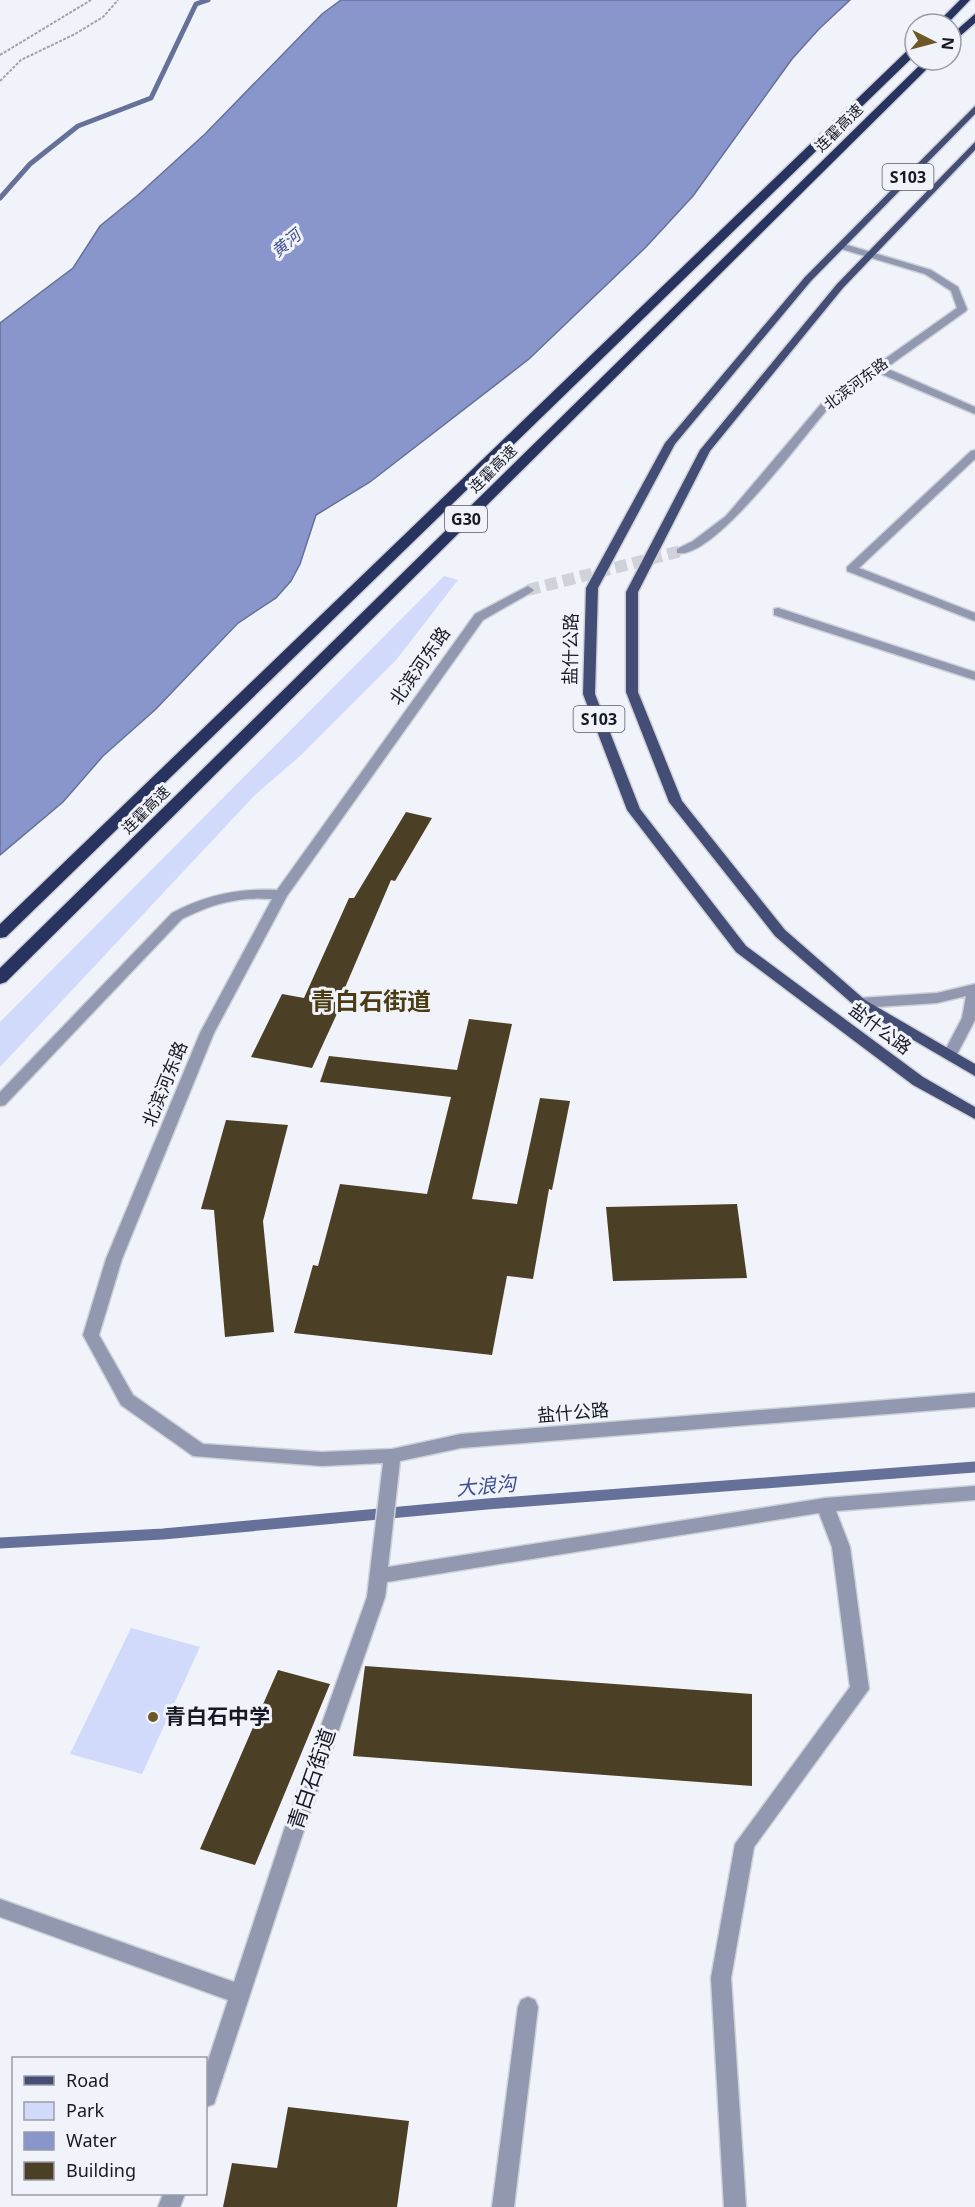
<svg xmlns="http://www.w3.org/2000/svg" width="975" height="2207" viewBox="0 0 975 2207" font-family="'Noto Sans','Noto Sans SC',sans-serif">
  <rect width="100%" height="100%" fill="#f1f3fa"/>
  <!-- green -->
  <path fill="#d1dafa" d="M444,576L458,580L397,659L300,756L255,795L0,1067V1022Z
    M131,1628L200,1647L142,1774L70,1754Z"/>
  <!-- water -->
  <path fill="#8896cb" stroke="#667199" stroke-width="1.5" d="M341,0H850L819,29L792,59L693,196L646,247L529,359L370,482L316,515L300,564L291,581L276,598L238,623L156,709L103,756L63,802L0,855V323L73,268L100,226L138,195L205,134L322,14Z"/>
  <g fill="none" stroke-linecap="round" stroke-linejoin="round">
    <!-- stream-far1 -->
    <path stroke="#667199" stroke-width="5" d="M0,198L30,164L78,126L151,98L196,4L208,0"/>
    <!-- stream -->
    <path stroke="#667199" stroke-width="11" d="M0,1543L163,1534L487,1504L975,1467"/>
  </g>
  <!-- building -->
  <path fill="#4b3f25" d="M406,812L432,818L395,881L391,880L338,1004L341,1005L312,1068L251,1057L282,994L304,998L349,898H354Z
    M469,1019L512,1024L472,1199L517,1204L540,1098L570,1101L552,1190L549,1189L533,1279L507,1276L492,1355L294,1333L313,1265L318,1266L340,1184L427,1194L451,1097L320,1082L329,1056L457,1070Z
    M226,1120L288,1125L263,1221L274,1332L225,1337L214,1210L201,1209Z
    M737,1204L747,1278L613,1281L606,1207Z
    M365,1666L752,1694V1786L353,1756Z
    M278,1670L330,1684L255,1865L200,1849Z
    M288,2107L409,2121L397,2207H223L232,2163L277,2168Z"/>
  <g fill="none" stroke-linecap="round" stroke-linejoin="round">
    <!-- minor-tunnel -->
    <path stroke="#d0d2da" stroke-width="12" stroke-dasharray="12 6" stroke-linecap="butt" d="M528,590L681,551"/>
    <defs>
      <path id="minor" d="M838,244H844L931,270L958,287L967,309L966,311L886,368L975,407V414L879,373C862,384 841,396 827,410C802,438 713,561 677,553V549L693,541L726,516L821,404L957,308L951,291L925,274L838,248Z
        M975,450V459L859,568L975,613V621L847,571V567L971,451Z
        M528,586L534,590L532,592L483,620L287,896L214,1033L122,1259L99,1335L133,1395L203,1444L322,1452L392,1449L461,1434L975,1393V1407L461,1448L400,1461L388,1567L825,1498L975,1486V1500L836,1511L850,1547L869,1689L754,1847L731,1978L746,2207H724L711,1978L735,1844L850,1687L832,1547L819,1513L387,1582L385,1597L305,1827L214,2104L206,2107V2067L228,2000L0,1917V1899L234,1982L285,1827L367,1597L383,1463L322,1466L193,1456L121,1405L83,1335L106,1259L200,1033L272,899C239,896 211,904 182,919L5,1105L0,1106V1092L172,913C206,895 239,888 277,890L475,614Z
        M778,608L975,672V680L774,615V609Z
        M975,984V1020L954,1060L949,1061L942,1056L962,1018L966,996L937,1003L860,1008L853,1003L860,998L937,993Z
        M528,1997L535,2000L538,2007L514,2207H492L518,2007L521,2000Z
        M163,2194H185L180,2207H158Z"/>
      <path id="major" d="M975,106V114L811,281L675,444L598,588L595,694L640,809L746,946L923,1077L975,1107V1119L913,1085L736,952L627,810L583,694L586,588L665,443L805,277Z
        M975,142V150L843,288L710,451L638,592V692L682,801L785,930L865,1000L975,1064V1076L855,1006L775,936L669,802L626,692V592L700,450L837,284Z"/>
      <path id="highway" d="M960,0H970L947,24H936Z
        M975,14V23L951,44V35Z
        M915,46V55L6,937L0,938V924L911,47Z
        M925,60H936L6,982L0,984V968Z"/>
    </defs>
    <!-- minor casing -->
    <use href="#minor" stroke="#ced0d8" stroke-width="3"/>
    <!-- major casing -->
    <use href="#major" stroke="#ced0d8" stroke-width="3"/>
    <!-- highway casing -->
    <use href="#highway" stroke="#ced0d8" stroke-width="3"/>
    <!-- path -->
    <path stroke="#a0a2ab" stroke-width="2" stroke-dasharray="3 1.5" stroke-linecap="butt" d="M0,55L91,0
      M0,81L21,60L75,34L103,17L118,0"/>
    <!-- minor -->
    <use href="#minor" fill="#9198b0" fill-rule="evenodd"/>
    <!-- major -->
    <use href="#major" fill="#434d76" fill-rule="evenodd"/>
    <!-- highway -->
    <use href="#highway" fill="#293360" fill-rule="evenodd"/>
  </g>
  <!-- markers -->
  <circle fill="#6c5726" stroke="#f1f3fa" stroke-width="2" cx="153" cy="1717" r="6"/>
  <g text-anchor="middle" stroke-width="6" stroke-linejoin="round" paint-order="stroke">
    <!-- far-street labels -->
    <g font-size="15" fill="#171a25" stroke="#f1f3fa">
      <text transform="translate(839 128) rotate(-45)" y="5">连霍高速</text>
      <text transform="translate(856 384) rotate(-37)" y="5">北滨河东路</text>
      <text transform="translate(493 469) rotate(-45)" y="5">连霍高速</text>
      <text transform="translate(146 810) rotate(-45)" y="5">连霍高速</text>
    </g>
    <!-- shield labels -->
    <g fill="#f1f3fa" stroke="#585b65" stroke-width="1.5">
      <rect x="882.5" y="164" width="51" height="26" rx="4.5"/>
      <rect x="445" y="506" width="42" height="26" rx="4.5"/>
      <rect x="573.5" y="706" width="51" height="26" rx="4.5"/>
    </g>
    <g font-size="16" font-weight="bold" fill="#171a25">
      <text x="908" y="183">S103</text>
      <text x="466" y="525">G30</text>
      <text x="599" y="725">S103</text>
    </g>
    <!-- far-water labels -->
    <g font-size="16" font-style="italic" fill="#414f92" stroke="#f1f3fa">
      <text transform="translate(286 243) rotate(-40)" y="6">黄河</text>
    </g>
    <!-- street labels -->
    <g font-size="18" fill="#171a25" stroke="#f1f3fa">
      <text transform="translate(571 649) rotate(-89)" y="6">盐什公路</text>
      <text transform="translate(420 666) rotate(-55)" y="6">北滨河东路</text>
      <text transform="translate(880 1029) rotate(37)" y="6">盐什公路</text>
      <text transform="translate(165 1084) rotate(-68)" y="6">北滨河东路</text>
      <text transform="translate(573 1413) rotate(-5)" y="6">盐什公路</text>
    </g>
    <!-- water labels -->
    <g font-size="20" font-style="italic" fill="#414f92" stroke="#f1f3fa">
      <text transform="translate(486 1486) rotate(-5)" y="7">大浪沟</text>
    </g>
    <!-- near-poi labels -->
    <g font-size="21" font-weight="bold" fill="#171a25" stroke="#f1f3fa" text-anchor="start">
      <text x="165" y="1724">青白石中学</text>
    </g>
    <!-- near-street labels -->
    <g font-size="21" fill="#171a25" stroke="#f1f3fa">
      <text transform="translate(312 1779) rotate(-71)" y="7">青白石街道</text>
    </g>
    <!-- district labels -->
    <g font-size="24" font-weight="bold" fill="#4c3c15" stroke="#f1f3fa">
      <text x="371" y="1010">青白石街道</text>
    </g>
  </g>
  <!-- legend -->
  <rect x="12" y="2057" width="195" height="138" fill="#f1f3fa" stroke="#9a9ca5" stroke-width="1.5"/>
  <rect x="24" y="2076" width="30" height="9" fill="#434d76" stroke="#9a9ca5" stroke-width="1.5"/>
  <text x="66" y="2087" font-size="18" fill="#171a25">Road</text>
  <rect x="24" y="2102" width="30" height="18" fill="#d1dafa" stroke="#9a9ca5" stroke-width="1.5"/>
  <text x="66" y="2117" font-size="18" fill="#171a25">Park</text>
  <rect x="24" y="2132" width="30" height="18" fill="#8896cb" stroke="#9a9ca5" stroke-width="1.5"/>
  <text x="66" y="2147" font-size="18" fill="#171a25">Water</text>
  <rect x="24" y="2162" width="30" height="18" fill="#4b3f25" stroke="#9a9ca5" stroke-width="1.5"/>
  <text x="66" y="2177" font-size="18" fill="#171a25">Building</text>
  <!-- north arrow -->
  <g transform="translate(933 42) rotate(96)"><circle r="28" fill="#f1f3fa" stroke="#9a9ca5" stroke-width="1.5"/>
  <path d="M0-4.5L10 22L0 15L-10 22Z" fill="#6c5726"/>
  <text y="-9" font-size="16" font-weight="bold" text-anchor="middle" fill="#171a25">N</text>
  </g>
</svg>
